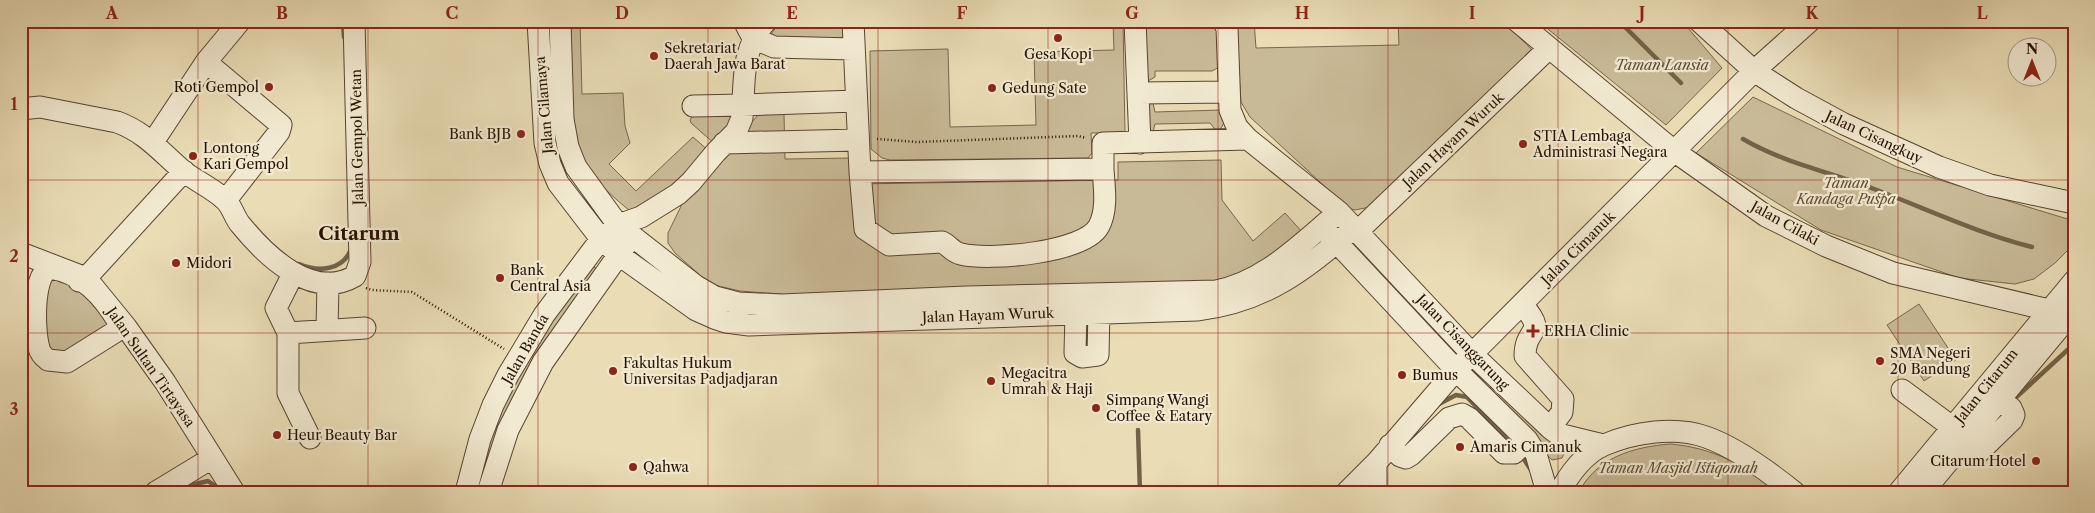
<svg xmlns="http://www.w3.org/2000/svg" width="2095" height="513" viewBox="0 0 2095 513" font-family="'Libre Caslon Text',serif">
  <rect width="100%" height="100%" fill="#eaddb6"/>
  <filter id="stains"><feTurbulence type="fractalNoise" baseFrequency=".004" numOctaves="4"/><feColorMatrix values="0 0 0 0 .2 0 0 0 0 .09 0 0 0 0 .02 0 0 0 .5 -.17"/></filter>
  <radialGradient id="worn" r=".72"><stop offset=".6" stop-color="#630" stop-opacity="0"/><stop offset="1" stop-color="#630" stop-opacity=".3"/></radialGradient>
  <!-- green -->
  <path fill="#c9ba97" stroke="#78664c" d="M571,21H580L582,94L623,93L625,126L630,143L609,164L636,191L693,137L710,152L677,191L635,215C614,198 592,180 581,156C568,131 571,52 571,21Z
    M781,21H851L844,38L777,41L771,34Z
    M1113,21H1123L1125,133H1091L1092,153L1088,158L890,160L882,158L871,149L870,51L948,49L950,127L1036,125L1034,52L1114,50Z
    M1146,21H1218L1221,66L1212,71H1155V77L1148,81L1145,75Z
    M1235,21H1254L1256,48L1399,45L1398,21H1504L1535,53L1375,206L1355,210L1348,208L1250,117L1241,102Z
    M1538,21H1682L1722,68L1666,125Z
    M1753,97L1897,167L2074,221V244L2055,263L2034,279L2015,284L1959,278L1821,230L1696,153Z
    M1148,102L1153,103L1155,112L1221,110L1227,118L1218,133L1210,123L1155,124L1153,132H1149Z
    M694,113H737L716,145L691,123L690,120Z
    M759,114H784L785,159L853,158L854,184L1118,180V162L1221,160L1222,200L1253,241L1285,213L1304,234L1248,283L792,295L740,291L710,284L675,253L668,243V233L687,194Z
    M590,265L599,270L484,492H471L518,366Z
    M54,270L113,321L65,359L47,356L38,316Z
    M1919,304L1956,360L1924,381L1887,325Z
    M1491,386H1500L1566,449L1562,458L1552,460L1487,395Z
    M1670,444C1710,447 1747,465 1777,492H1579C1597,457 1634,447 1670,444Z"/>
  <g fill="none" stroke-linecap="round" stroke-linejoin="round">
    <!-- stream -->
    <path stroke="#736248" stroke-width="4.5" d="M343,21L344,37
      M1619,21L1681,83
      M1743,139C1784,163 1830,172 1874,189C1927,209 1977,233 2032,247
      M299,264C318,272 343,271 351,249
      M2011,402L2074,344
      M1439,404L1456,395L1467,397L1513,446
      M1138,430L1140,492
      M1521,455L1531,470
      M183,487L208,481L217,487L221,492"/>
    <defs>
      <path id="minor" d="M538,21L545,143L550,164L558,183L601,239L619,255L696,310L714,318L726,322L749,325L1197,310C1265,302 1303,271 1354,228
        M560,21L563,119L568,147L576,167L618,225L696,286L715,297L738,303L782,305L967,297L1216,291C1265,282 1301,243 1339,212
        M744,21L753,38L774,47L853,49
        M853,21L860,172L1103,169V143L1248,139L1339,212L1472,354L1550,428L1558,434L1603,445
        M1135,21L1140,143
        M1223,21L1227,28L1230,110L1237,127L1248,139
        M1517,21L1674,151L1766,216L1826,246L1893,273L2049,310L2074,320
        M1699,21L1754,71L1796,98L1844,124L1939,167L1990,185L2074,203
        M206,62L281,125L279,132L226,200
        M1139,93L1228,92
        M693,106L743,105C744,73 744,46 766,21
        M21,109L40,107L117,122C145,132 161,152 183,171C196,181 212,188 224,199C232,205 234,217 240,224C266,256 312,301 355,276L360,262L354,21
        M153,142L206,62L240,21
        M724,143L858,140
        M860,172L865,229L889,245L942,242C949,245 952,252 961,254C988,261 1085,253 1099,226C1108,209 1104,186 1103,169
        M1358,231L1548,49
        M1327,232L1456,370L1527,440L1536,454L1547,492
        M21,253L86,278L126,327L165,382L234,492
        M50,268C83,273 103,296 119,323L115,332L67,362L48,360C44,357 40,353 39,348C34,332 32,274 50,268Z
        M293,274L276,308L288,333V393L310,438
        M79,281L86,278L184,171
        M1522,304C1549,336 1525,325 1525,356L1563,399L1562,412L1550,428
        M1076,312L1075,353L1082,357L1098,355L1099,311
        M327,329L328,283
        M288,333L365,328
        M1902,390L1952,427
        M1390,445L1400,456L1406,458L1411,455L1449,418L1462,414L1469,418L1504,453H1514L1527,440
        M1958,449L1969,456L1977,454L2012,420L2014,415L2011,408L1999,400
        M1376,463V492
        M156,492L212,458
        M466,492L480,439L493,405L508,375L544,315L601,239L618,225L641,217L678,194L691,182L716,152L736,132L742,118L743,105L856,101
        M488,492L508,430L543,362L627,243
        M1347,492L1376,463L1456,370L1754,71L1810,21
        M1560,492C1569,474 1585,453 1604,445C1634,432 1675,426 1706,437C1737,448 1768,471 1794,492
        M1899,492L2074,281
        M1923,492L2074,310"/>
    </defs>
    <!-- minor casing -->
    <use href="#minor" stroke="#57442e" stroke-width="23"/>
    <!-- path -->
    <path stroke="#261100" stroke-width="2.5" stroke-dasharray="1 2.5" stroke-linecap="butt" d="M877,139L917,142L1078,136L1086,138
      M366,288L372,290L412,292L504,349"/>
    <!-- minor -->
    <use href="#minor" stroke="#f1e9d0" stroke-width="21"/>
  </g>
  <!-- grid -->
  <path fill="none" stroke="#8f2418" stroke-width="1" stroke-opacity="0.55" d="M198,21V492M368,21V492M538,21V492M708,21V492M878,21V492M1048,21V492M1218,21V492M1388,21V492M1558,21V492M1728,21V492M1898,21V492M21,180H2074M21,333H2074"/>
  <!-- markers -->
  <g fill="#8f2418" stroke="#f1e9d0" stroke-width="2">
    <circle cx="1058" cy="38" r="5"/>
    <circle cx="654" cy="56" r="5"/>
    <circle cx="269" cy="87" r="5"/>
    <circle cx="992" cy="88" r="5"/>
    <circle cx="521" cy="134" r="5"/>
    <circle cx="1523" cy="144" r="5"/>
    <circle cx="193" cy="156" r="5"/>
    <circle cx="176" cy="263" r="5"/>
    <circle cx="500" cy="278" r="5"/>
    <path d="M1530.5 323.5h5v5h5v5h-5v5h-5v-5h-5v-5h5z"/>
    <circle cx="1880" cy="361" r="5"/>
    <circle cx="613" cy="371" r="5"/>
    <circle cx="1402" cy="375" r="5"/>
    <circle cx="991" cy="381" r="5"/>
    <circle cx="1096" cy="408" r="5"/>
    <circle cx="277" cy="435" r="5"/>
    <circle cx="1460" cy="447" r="5"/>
    <circle cx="2036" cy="461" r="5"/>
    <circle cx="633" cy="467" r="5"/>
  </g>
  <g text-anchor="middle" stroke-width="4.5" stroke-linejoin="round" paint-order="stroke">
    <!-- poi labels -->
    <g font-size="14" fill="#261100" stroke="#f1e9d0" text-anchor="start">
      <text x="664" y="53">Sekretariat<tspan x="664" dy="16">Daerah Jawa Barat</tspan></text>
      <text x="1058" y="59" text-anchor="middle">Gesa Kopi</text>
      <text x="259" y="92" text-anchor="end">Roti Gempol</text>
      <text x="1002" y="93">Gedung Sate</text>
      <text x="511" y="139" text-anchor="end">Bank BJB</text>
      <text x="1533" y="141">STIA Lembaga<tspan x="1533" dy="16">Administrasi Negara</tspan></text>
      <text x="203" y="153">Lontong<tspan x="203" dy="16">Kari Gempol</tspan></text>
      <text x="186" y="268">Midori</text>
      <text x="510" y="275">Bank<tspan x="510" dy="16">Central Asia</tspan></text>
      <text x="1544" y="336">ERHA Clinic</text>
      <text x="1890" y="358">SMA Negeri<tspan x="1890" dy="16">20 Bandung</tspan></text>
      <text x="623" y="368">Fakultas Hukum<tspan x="623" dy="16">Universitas Padjadjaran</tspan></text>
      <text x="1001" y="378">Megacitra<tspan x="1001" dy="16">Umrah &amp; Haji</tspan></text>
      <text x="1412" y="380">Bumus</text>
      <text x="1106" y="405">Simpang Wangi<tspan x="1106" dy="16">Coffee &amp; Eatary</tspan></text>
      <text x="287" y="440">Heur Beauty Bar</text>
      <text x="1470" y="452">Amaris Cimanuk</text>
      <text x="2026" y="466" text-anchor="end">Citarum Hotel</text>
      <text x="643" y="472">Qahwa</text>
    </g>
    <!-- park labels -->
    <g font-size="14" font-style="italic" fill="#5f4c35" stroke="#f1e9d0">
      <text x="1662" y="70">Taman Lansia</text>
      <text x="1846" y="188">Taman<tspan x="1846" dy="16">Kandaga Puspa</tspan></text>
      <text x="1678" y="473">Taman Masjid Istiqomah</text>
    </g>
    <!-- street labels -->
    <g font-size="14" fill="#261100" stroke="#f1e9d0">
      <text transform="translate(544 105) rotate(-95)" y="5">Jalan Cilamaya</text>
      <text transform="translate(357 137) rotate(-91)" y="5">Jalan Gempol Wetan</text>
      <text transform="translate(1874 137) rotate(25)" y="5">Jalan Cisangkuy</text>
      <text transform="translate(1453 140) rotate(-43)" y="5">Jalan Hayam Wuruk</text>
      <text transform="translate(1785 223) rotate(29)" y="5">Jalan Cilaki</text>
      <text transform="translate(1578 248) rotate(-45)" y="5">Jalan Cimanuk</text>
      <text transform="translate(988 315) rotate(-2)" y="5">Jalan Hayam Wuruk</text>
      <text transform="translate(1463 342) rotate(46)" y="5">Jalan Cisanggarung</text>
      <text transform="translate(525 349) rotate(-60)" y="5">Jalan Banda</text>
      <text transform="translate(151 367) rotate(55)" y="5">Jalan Sultan Tirtayasa</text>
      <text transform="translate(1986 386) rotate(-51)" y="5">Jalan Citarum</text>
    </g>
    <!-- district labels -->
    <g font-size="19" font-weight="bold" fill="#261100" stroke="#f1e9d0">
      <text x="359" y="240">Citarum</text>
    </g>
  </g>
  <!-- margin -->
  <rect width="2095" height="513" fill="none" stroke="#eaddb6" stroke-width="55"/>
  <!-- north arrow -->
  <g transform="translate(2032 62)"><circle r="24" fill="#f1e9d0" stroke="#a0937d"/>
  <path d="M0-4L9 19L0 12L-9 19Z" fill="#8f2418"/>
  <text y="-8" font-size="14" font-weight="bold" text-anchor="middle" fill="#261100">N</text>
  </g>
  <rect x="28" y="28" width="2040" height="458" fill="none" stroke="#8f2418" stroke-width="2"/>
  <g font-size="16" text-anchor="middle" font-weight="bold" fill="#8f2418">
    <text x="112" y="19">A</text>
    <text x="282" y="19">B</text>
    <text x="452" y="19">C</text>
    <text x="622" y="19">D</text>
    <text x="792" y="19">E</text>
    <text x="962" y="19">F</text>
    <text x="1132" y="19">G</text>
    <text x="1302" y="19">H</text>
    <text x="1472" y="19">I</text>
    <text x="1642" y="19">J</text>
    <text x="1812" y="19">K</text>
    <text x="1982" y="19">L</text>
    <text x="14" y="110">1</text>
    <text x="14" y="262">2</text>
    <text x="14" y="415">3</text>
  </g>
  <rect width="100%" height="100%" filter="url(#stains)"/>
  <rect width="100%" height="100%" fill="url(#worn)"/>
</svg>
